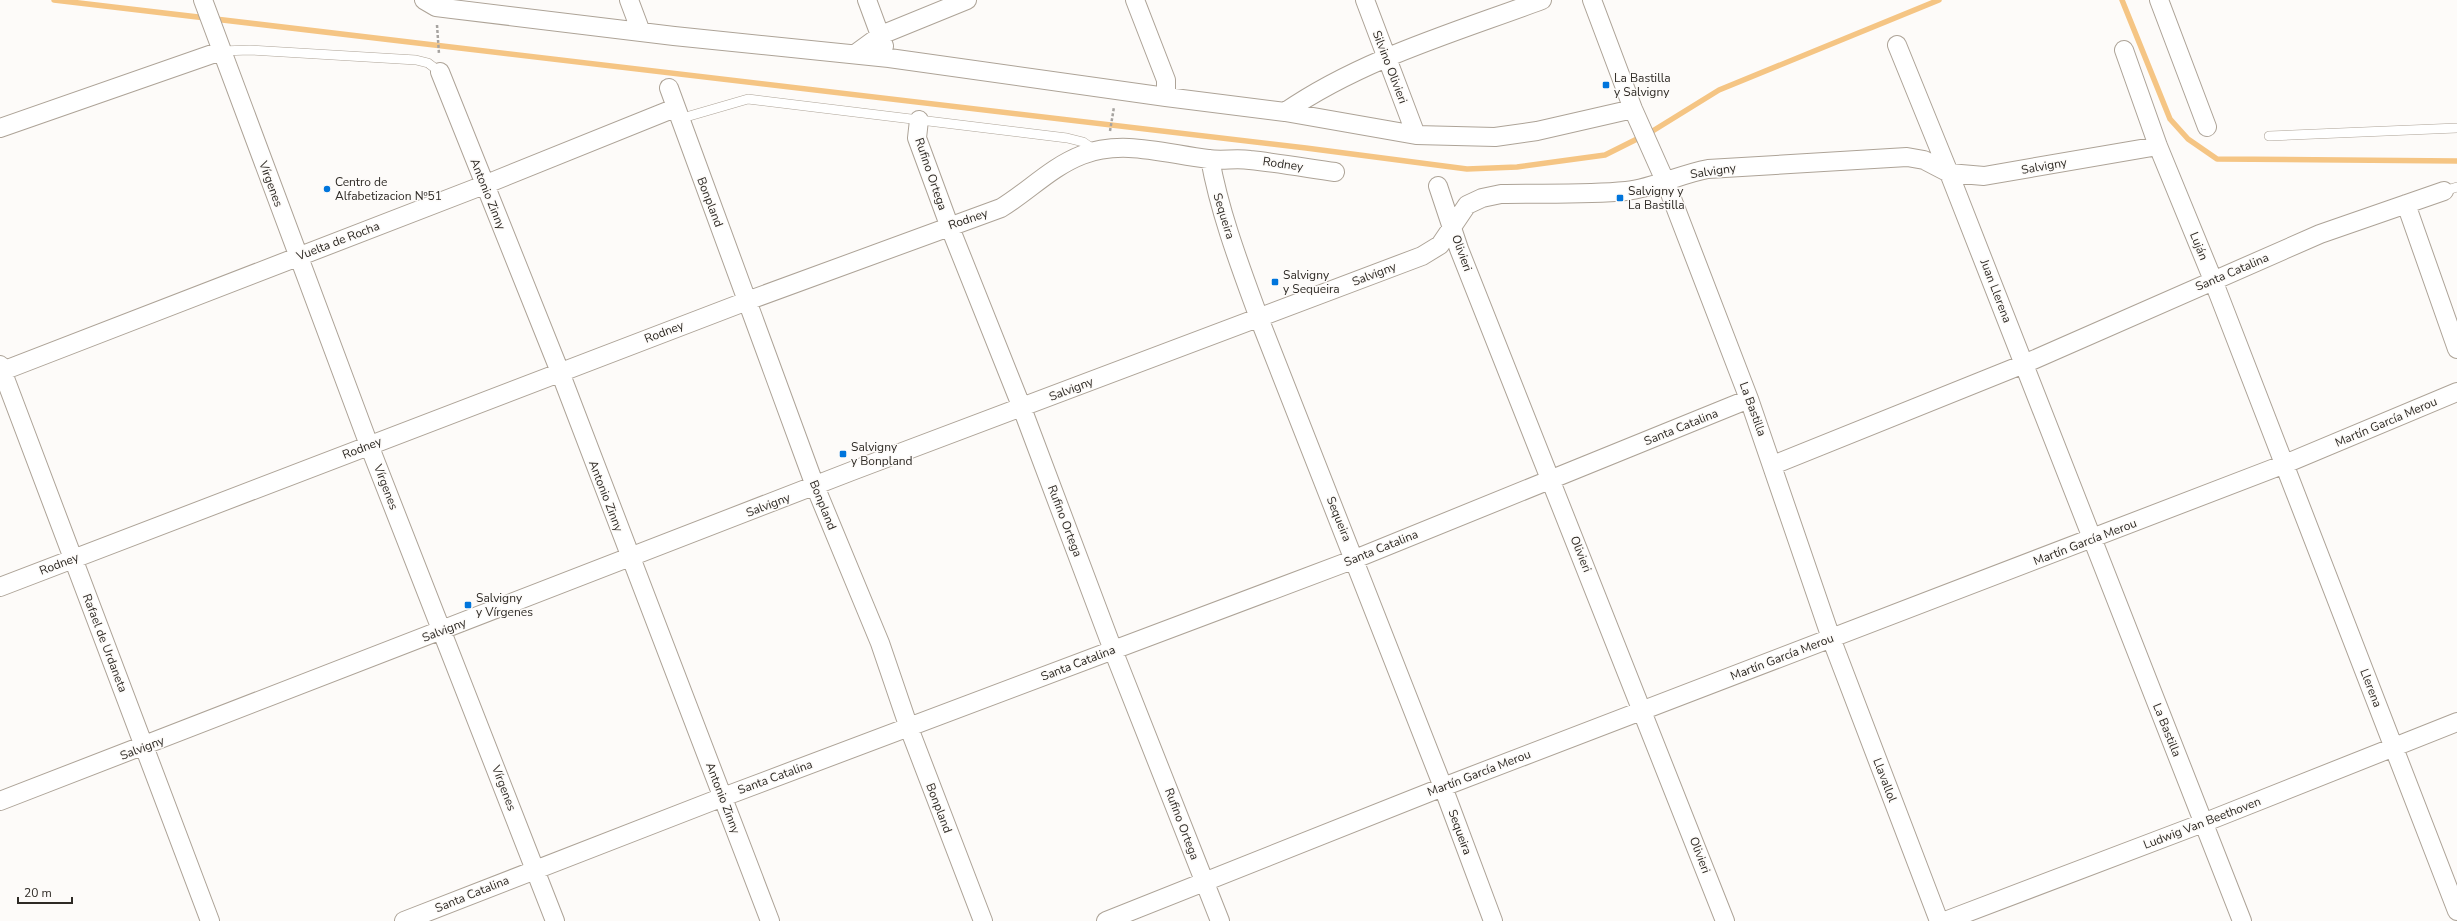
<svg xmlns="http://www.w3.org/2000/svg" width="2457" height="921" viewBox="0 0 2457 921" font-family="'Nunito Sans',sans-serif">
  <rect width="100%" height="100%" fill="#fdfbf9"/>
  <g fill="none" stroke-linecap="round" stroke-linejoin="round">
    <!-- stream -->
    <path stroke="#f5c584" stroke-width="5.5" d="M54,0L1306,148L1467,169L1517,167L1605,155L1651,132L1719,90L1939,0
      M2122,0L2170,119L2188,139L2217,159L2457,161"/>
    <defs>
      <path id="lane" d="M221,51L250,50L416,60L428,63L440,72
        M679,119L748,99L1067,138L1083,142L1096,151
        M2269,136L2457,128
        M2444,191L2457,187"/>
      <path id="street" d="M203,0L369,445L555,921
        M424,0L436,7L452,9L674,36L889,58L1166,97L1285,112L1416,135L1495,137L1537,131L1633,109
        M629,0L641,32
        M867,0L884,46
        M1135,0L1166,80V97
        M1365,0L1416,135
        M1592,0L1633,109L1666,183L1749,399L1831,638L1939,921
        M2159,0L2207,127
        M1897,45L1949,173L2242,921
        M2124,50L2158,146L2213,280L2457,911
        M855,54L881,35L967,0
        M440,72L560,372L770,921
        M669,88L815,486L880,643L909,728L983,921
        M1285,112C1362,59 1456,32 1542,0
        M919,120L917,138L949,225L1022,408L1113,650L1220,921
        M0,128L221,51
        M1210,159C1220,214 1240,266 1259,318L1443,787L1493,921
        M1438,186L1459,249L1725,921
        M2406,204L2457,349
        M0,365L210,921
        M0,372L484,185L675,108
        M1773,465L2024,364L2320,234L2444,191
        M0,587L747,301L1001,208C1029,191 1051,167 1082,155C1122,139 1166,154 1208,159C1222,161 1236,158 1250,160C1278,163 1307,168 1335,172
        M0,801L852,471L1422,256L1440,245L1467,205L1482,198L1501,194C1542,193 1585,195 1626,191C1655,188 1680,174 1708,169L1907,157L1924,160L1949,173L1984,176L2158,146
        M404,921L723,797L1355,559L1749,399
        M1106,921L1443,787L2285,464L2457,392
        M1945,921L2203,823L2457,722"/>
    </defs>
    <!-- lane casing -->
    <use href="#lane" stroke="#ada397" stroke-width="10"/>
    <!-- street casing -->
    <use href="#street" stroke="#ada397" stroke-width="20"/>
    <!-- path -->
    <path stroke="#a6a3a0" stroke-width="2.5" stroke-dasharray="3 2" stroke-linecap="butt" d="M437,25L439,54
      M1110,131L1114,107"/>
    <!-- lane -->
    <use href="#lane" stroke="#fff" stroke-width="9"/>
    <!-- street -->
    <use href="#street" stroke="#fff" stroke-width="18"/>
  </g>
  <!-- markers -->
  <g fill="#0075dc" stroke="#fdfbf9" stroke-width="1.5">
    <rect x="1602" y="81" width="8" height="8" rx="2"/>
    <circle cx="327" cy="189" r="4"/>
    <rect x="1616" y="194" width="8" height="8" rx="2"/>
    <rect x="1271" y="278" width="8" height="8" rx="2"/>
    <rect x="839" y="450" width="8" height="8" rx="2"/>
    <rect x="464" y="601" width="8" height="8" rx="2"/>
  </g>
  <g text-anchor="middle" stroke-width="3" stroke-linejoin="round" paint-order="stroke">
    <!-- street labels -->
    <g font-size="12" fill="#2e2a25" stroke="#fdfbf9">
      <text transform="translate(1390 67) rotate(69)" y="4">Silvino Olivieri</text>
      <text transform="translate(1283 164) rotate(8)" y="4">Rodney</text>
      <text transform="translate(2044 166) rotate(-10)" y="4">Salvigny</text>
      <text transform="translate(1713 171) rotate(-8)" y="4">Salvigny</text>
      <text transform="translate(931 174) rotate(71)" y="4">Rufino Ortega</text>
      <text transform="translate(271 184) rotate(70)" y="4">Vírgenes</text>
      <text transform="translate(488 194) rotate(68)" y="4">Antonio Zinny</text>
      <text transform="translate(710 202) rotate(69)" y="4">Bonpland</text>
      <text transform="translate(1224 216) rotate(73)" y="4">Sequeira</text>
      <text transform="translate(968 219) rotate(-19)" y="4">Rodney</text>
      <text transform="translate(338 241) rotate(-21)" y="4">Vuelta de Rocha</text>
      <text transform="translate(2199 246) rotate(68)" y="4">Luján</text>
      <text transform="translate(1462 253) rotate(70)" y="4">Olivieri</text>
      <text transform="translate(2232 272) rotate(-23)" y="4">Santa Catalina</text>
      <text transform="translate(1374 274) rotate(-21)" y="4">Salvigny</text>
      <text transform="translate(1996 291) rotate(69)" y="4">Juan Llerena</text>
      <text transform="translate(664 332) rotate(-21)" y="4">Rodney</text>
      <text transform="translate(1071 389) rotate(-21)" y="4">Salvigny</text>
      <text transform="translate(1753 409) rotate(70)" y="4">La Bastilla</text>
      <text transform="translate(2386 422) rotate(-23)" y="4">Martín García Merou</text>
      <text transform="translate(1681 427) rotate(-22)" y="4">Santa Catalina</text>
      <text transform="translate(362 448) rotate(-21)" y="4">Rodney</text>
      <text transform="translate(386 487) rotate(69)" y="4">Vírgenes</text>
      <text transform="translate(606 496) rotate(69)" y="4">Antonio Zinny</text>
      <text transform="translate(768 505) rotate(-21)" y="4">Salvigny</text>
      <text transform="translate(823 505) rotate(68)" y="4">Bonpland</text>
      <text transform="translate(1339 519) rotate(68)" y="4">Sequeira</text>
      <text transform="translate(1065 521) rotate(69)" y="4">Rufino Ortega</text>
      <text transform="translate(2085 542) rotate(-21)" y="4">Martín García Merou</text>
      <text transform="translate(1381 548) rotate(-22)" y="4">Santa Catalina</text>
      <text transform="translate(1581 554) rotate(68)" y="4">Olivieri</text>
      <text transform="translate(59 564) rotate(-21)" y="4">Rodney</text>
      <text transform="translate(444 630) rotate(-21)" y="4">Salvigny</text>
      <text transform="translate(105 643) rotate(69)" y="4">Rafael de Urdaneta</text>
      <text transform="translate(1782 657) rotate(-21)" y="4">Martín García Merou</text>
      <text transform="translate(1078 663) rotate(-21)" y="4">Santa Catalina</text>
      <text transform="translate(2371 688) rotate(69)" y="4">Llerena</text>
      <text transform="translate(2167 730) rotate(68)" y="4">La Bastilla</text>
      <text transform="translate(142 748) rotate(-21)" y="4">Salvigny</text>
      <text transform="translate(1479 773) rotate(-21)" y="4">Martín García Merou</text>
      <text transform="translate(775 777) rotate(-20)" y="4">Santa Catalina</text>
      <text transform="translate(1885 780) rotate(69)" y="4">Llavallol</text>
      <text transform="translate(504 788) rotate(69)" y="4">Vírgenes</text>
      <text transform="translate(723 798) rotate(69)" y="4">Antonio Zinny</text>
      <text transform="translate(939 808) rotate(69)" y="4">Bonpland</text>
      <text transform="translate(2202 823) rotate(-21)" y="4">Ludwig Van Beethoven</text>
      <text transform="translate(1182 824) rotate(69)" y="4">Rufino Ortega</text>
      <text transform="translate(1460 832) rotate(70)" y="4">Sequeira</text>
      <text transform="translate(1700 855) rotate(69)" y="4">Olivieri</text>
      <text transform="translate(472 894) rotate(-22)" y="4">Santa Catalina</text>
    </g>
    <!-- poi labels -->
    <g font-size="12" fill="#2e2a25" stroke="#fdfbf9" text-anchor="start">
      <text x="1614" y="82">La Bastilla<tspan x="1614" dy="14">y Salvigny</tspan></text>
      <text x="335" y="186">Centro de<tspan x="335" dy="14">Alfabetizacion Nº51</tspan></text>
      <text x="1628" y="195">Salvigny y<tspan x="1628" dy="14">La Bastilla</tspan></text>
      <text x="1283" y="279">Salvigny<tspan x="1283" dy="14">y Sequeira</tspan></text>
      <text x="851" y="451">Salvigny<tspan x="851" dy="14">y Bonpland</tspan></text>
      <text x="476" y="602">Salvigny<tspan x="476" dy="14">y Vírgenes</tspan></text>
    </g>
  </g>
  <!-- scale -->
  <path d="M18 897v6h54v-6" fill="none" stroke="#2e2a25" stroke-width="2"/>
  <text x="24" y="897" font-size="12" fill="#2e2a25" stroke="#fdfbf9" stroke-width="3" paint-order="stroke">20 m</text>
</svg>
